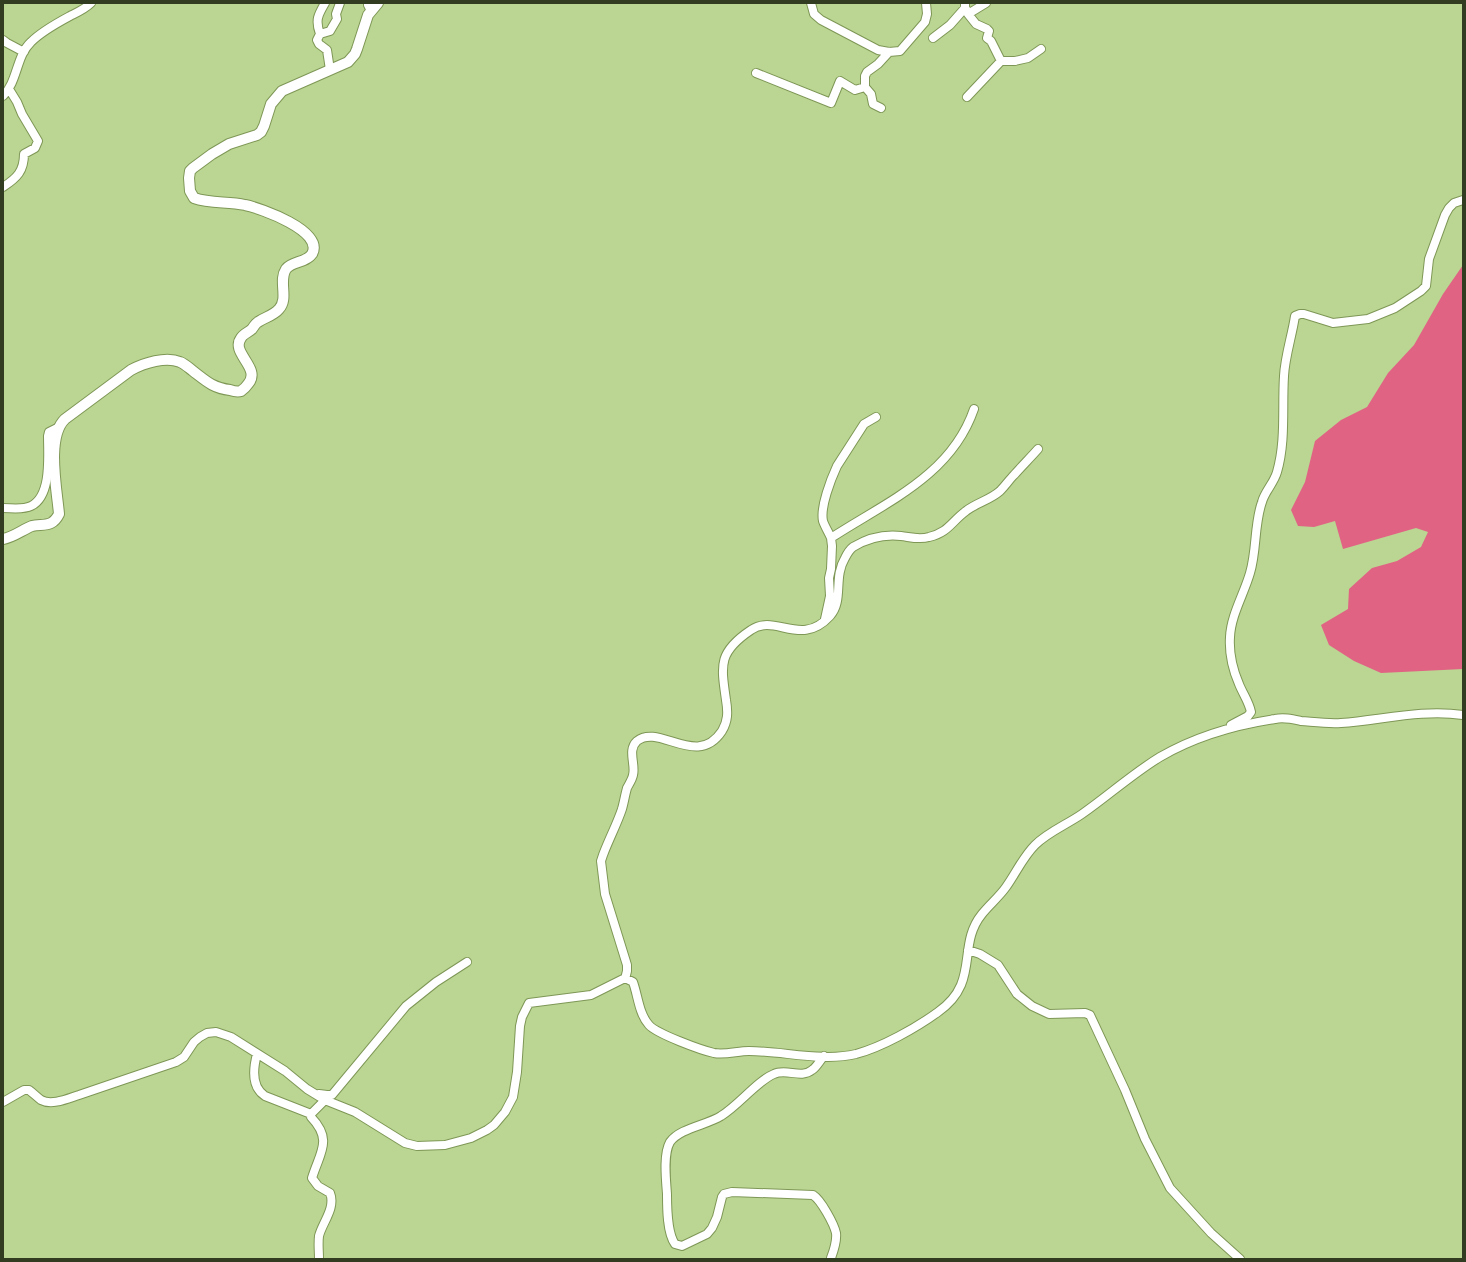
<svg xmlns="http://www.w3.org/2000/svg" width="1466" height="1262" viewBox="0 0 1466 1262" font-family="'Fira Sans Condensed',sans-serif">
  <rect width="100%" height="100%" fill="#bbd592"/>
  <!-- forest -->
  <path fill="#e06384" d="M1463,265V669L1381,673L1354,661L1329,645L1321,625L1348,609L1349,589L1372,568L1397,561L1421,547L1428,532L1416,528L1343,549L1335,521L1314,527L1298,526L1291,510L1305,482L1315,441L1341,420L1367,407L1388,373L1414,345L1443,294Z"/>
  <g fill="none" stroke-linecap="round" stroke-linejoin="round">
    <defs>
      <path id="minor" d="M325,3C318,15 315,20 320,34L317,40L319,44L327,50L330,70
        M368,3V5L371,11
        M811,3L814,14L821,20L878,50L889,52L900,51L925,22L927,14L926,3
        M966,9L968,14L986,3
        M968,14L976,24L987,29L989,31L987,38L991,41L1001,61H1015L1028,58L1041,49
        M320,34L330,31L337,19L336,14L340,3
        M933,38L950,25L965,8V3
        M3,40L7,43L24,52
        M756,73L831,103L840,81L855,90L865,87V76L867,72L878,64L889,52
        M865,87L871,94L873,104L881,108
        M3,96C18,81 16,56 31,42C42,31 57,23 70,16C78,12 85,9 91,3
        M967,97L1001,61
        M3,187C17,178 24,171 24,154L35,148L38,141L22,114L17,102L9,89
        M3,508C12,508 23,510 31,506C52,496 48,455 48,436L49,432L59,427
        M831,538C829,533 825,527 823,521C820,507 831,479 837,466L864,424L876,417
        M825,619L830,596L829,578L831,569L832,546L831,538C886,502 951,476 974,409
        M1231,725L1248,716L1251,712C1249,702 1243,694 1239,684C1233,670 1229,652 1230,637C1231,615 1244,594 1250,573C1257,550 1254,524 1262,502C1265,491 1274,483 1277,472C1286,441 1282,408 1284,376C1285,356 1292,336 1295,316L1300,314H1304L1333,323L1368,319L1395,308L1421,291L1426,286L1429,259L1445,215L1449,208L1454,203L1463,200
        M968,950L980,954L998,965L1017,994L1032,1006L1049,1014L1085,1013L1090,1015L1125,1090L1145,1139L1170,1188L1211,1233L1240,1259
        M625,979L627,971V965L605,894L601,861L603,855C609,839 617,824 622,809C624,802 625,795 627,788C629,784 632,780 633,775C636,765 627,750 637,741C659,723 697,769 722,731C728,721 728,712 726,700C721,665 718,652 751,630C775,613 801,648 830,616C844,600 833,578 845,558C847,554 849,550 853,547C868,538 883,534 901,536C910,537 919,540 929,537C949,532 951,522 966,511C976,503 990,500 1000,491C1005,486 1009,480 1014,475C1022,466 1030,458 1038,449
        M257,1054C253,1069 251,1087 265,1096L311,1114
        M824,1056C820,1060 817,1067 812,1070C801,1079 786,1068 774,1074C757,1081 739,1105 721,1116C707,1125 680,1128 670,1142C663,1154 666,1180 667,1194C667,1208 667,1233 675,1244L682,1246L707,1234L712,1228L717,1217L722,1197L724,1194L732,1192L813,1195C821,1200 834,1224 836,1233C837,1241 834,1250 831,1258
        M319,1094L327,1095H332L406,1006L436,982L467,962
        M325,1100L355,1112L405,1143L417,1146L445,1145L471,1138L487,1130L494,1125L505,1112L513,1097L517,1072L520,1026L522,1017L529,1003L591,995L623,979H627L633,982C638,996 639,1014 649,1025C657,1034 701,1050 714,1053C725,1055 738,1051 749,1051C783,1051 823,1062 856,1054C882,1047 916,1028 938,1012C981,982 956,946 982,914C990,904 999,897 1006,887C1016,873 1023,857 1035,845C1048,832 1066,825 1082,814C1108,796 1132,774 1160,757C1196,736 1235,725 1275,719C1284,717 1292,719 1301,721C1314,722 1328,724 1341,723C1382,720 1422,709 1463,715
        M3,1102L24,1090H29C33,1093 37,1097 41,1100C52,1106 69,1098 79,1095L176,1062L184,1057L194,1042L200,1037L207,1033L216,1032L231,1037L285,1071L307,1089L325,1100L311,1114V1117C333,1140 320,1152 312,1178L318,1186L330,1193C336,1208 322,1223 319,1236C318,1244 319,1251 319,1259"/>
      <path id="tertiary" d="M3,539C14,537 22,530 32,526C38,524 45,526 51,523C55,521 57,518 59,514C57,490 46,437 65,419L131,370C144,363 166,356 180,362C185,364 189,368 193,371C206,381 213,388 230,390C233,391 238,392 241,391C244,389 246,387 248,384C262,368 230,353 241,338C243,334 249,332 252,329C254,326 256,323 258,322C265,317 273,316 279,309C289,298 278,281 286,269C292,261 306,263 312,254C325,231 260,208 245,205C228,201 211,204 194,198L190,191L189,178L190,171L193,168L212,154L229,144L257,135L261,132L264,126L271,104L282,91L348,62L355,54L357,49L368,15L378,3"/>
    </defs>
    <!-- minor casing -->
    <use href="#minor" stroke="#7e9756" stroke-width="10"/>
    <!-- tertiary casing -->
    <use href="#tertiary" stroke="#7e9756" stroke-width="12"/>
    <!-- minor -->
    <use href="#minor" stroke="#fff" stroke-width="8"/>
    <!-- tertiary -->
    <use href="#tertiary" stroke="#fff" stroke-width="10"/>
  </g>
  <!-- border -->
  <rect width="1466" height="1262" fill="none" stroke="#323c21" stroke-width="8"/>
</svg>
